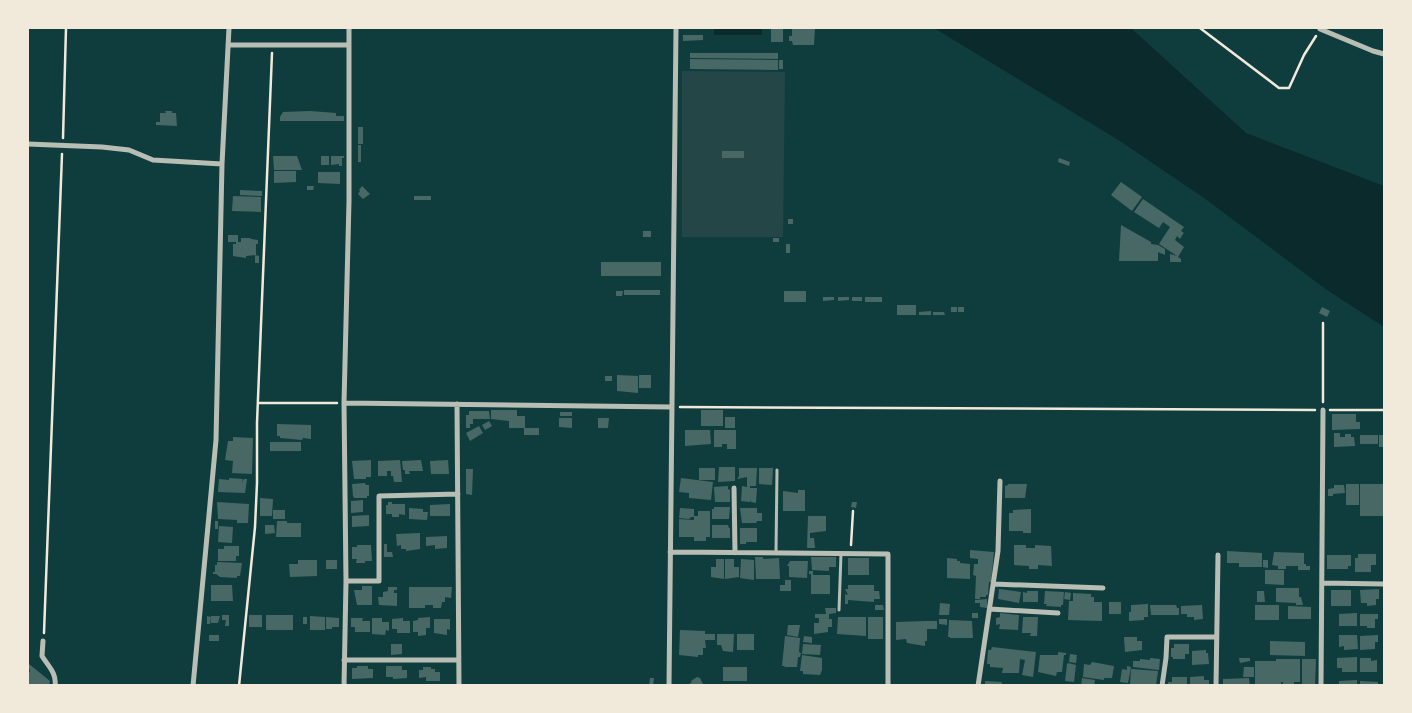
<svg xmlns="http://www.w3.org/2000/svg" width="1412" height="713" viewBox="0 0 1412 713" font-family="'DejaVu Sans',sans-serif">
  <rect width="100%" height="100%" fill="#0f3d3e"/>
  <!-- green -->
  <path fill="#244646" d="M682,71L785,72L783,237H682Z"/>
  <!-- water -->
  <path fill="#0a2a2b" d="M714,28H762V35H714Z
    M934,28H1131L1246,133L1384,186V327L1327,290L1204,198L1120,141Z"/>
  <!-- building -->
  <path fill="#486865" d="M771,28H783V42H771Z
    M792,28H815L814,45H793L792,41H789V36H792Z
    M683,35H703V40L683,41Z
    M690,53H778V59L690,58Z
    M690,59L778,60V70L690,69Z
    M779,60H783V69H779Z
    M165,111H172V113H176L177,126L156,125V122H160V113H166Z
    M310,111L336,113V116H344V121H280V117L283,112Z
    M358,127H363V144H358Z
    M358,145H361V162H358Z
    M722,151H744V158H722Z
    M273,156H297L302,170H274Z
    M321,156H329V165H321Z
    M331,156H344V158H342V166H339V164L331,165Z
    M1059,158L1070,162L1069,166L1058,162Z
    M274,171H296V182L274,183Z
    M318,172H340V184L318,183Z
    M1121,182L1142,197L1132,211L1111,195Z
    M307,186H314L313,190H307Z
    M362,186L370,194L363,199L358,194L360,191L359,190Z
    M240,190L262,191V196L240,195Z
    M233,196L261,197V212L232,211Z
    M414,196H431V200H414Z
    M1143,199L1184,227L1181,231L1184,233L1183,234L1180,239L1177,236L1175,240L1184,247L1178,257L1181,259V262H1170V254L1177,256L1159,244L1170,227L1163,222L1159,228L1134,212Z
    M788,219H793V224H788Z
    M1121,225L1151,242V244L1158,245L1165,249V255L1158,252V261H1119Z
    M643,231H651V237H643Z
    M228,235H238V242H241V238H250L251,239L258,240V244H256V255L246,256V258L233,256V244H236V242H228Z
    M773,238H779V242H773Z
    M786,244H790V253H786Z
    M255,255L259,256V263H255Z
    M601,262H661V276H601Z
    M624,290H660V295H624Z
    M616,291H623L622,296H616Z
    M784,291H806V302H784Z
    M823,297H834V300L823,301Z
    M838,297H849V300L838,301Z
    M852,297H862V301H852Z
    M865,297H882V302H865Z
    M897,305H916V315H897Z
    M951,307H957V312H951Z
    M958,307H964V312H958Z
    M1322,307L1330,311L1327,317L1319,313Z
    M931,311V315H919V312Z
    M933,312H944L945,315H933Z
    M617,375L638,376V393L617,391Z
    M639,375H651V388H639Z
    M605,376H612V381H605Z
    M491,410H517V416H525V428H509V421L491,419Z
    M701,410H723V426H701Z
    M469,411H489L490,419H473V424H470V428H466V415H469Z
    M560,412H572V416H560Z
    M1332,414H1356V422H1360V429L1332,430Z
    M725,417H735V428H725Z
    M559,418H572V428L559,427Z
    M598,418H609L608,428H598Z
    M489,421L492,426L485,430L482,425Z
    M277,424L311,425V439L303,438L302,440L280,438V436H277Z
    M479,426L483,433L470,441L466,433Z
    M524,428H539V435H524Z
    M685,430H710L711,444L685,446Z
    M714,430H736V449H727V444H722V447H714Z
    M1334,433H1340V437H1345V434H1351V437H1354L1355,446L1334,447Z
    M1360,435H1378V444H1360Z
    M1379,435H1384V447H1379Z
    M233,437L253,438L252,474L232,473L233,461L225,460L228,441H233Z
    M270,442H301V451H270Z
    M371,460V477H366V479H354L352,461Z
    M400,460L402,482H394L393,476H391V471H387V476H378V461Z
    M421,460L423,471H409L410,474H405V470H403L402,461Z
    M448,460L449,474H431L430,461Z
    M719,467H735V481L718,482Z
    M699,468H715V480H699Z
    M739,468H757L756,486H750V488H757L756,503L751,502V500L750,502L741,501L742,486L747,487V477L737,479L739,476Z
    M759,468H773L772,485L759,484Z
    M466,469H473L472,495L466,494Z
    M229,478L243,479L242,483L244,479H247L245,493L218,492L219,479L229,480Z
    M681,478L713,482L711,500L689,498V493L679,492Z
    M365,483L366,485H369V496H367V498H354L353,496L352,484Z
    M1008,484H1027L1025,498H1005V486L1008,485Z
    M1346,484H1359V505H1346Z
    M1360,484H1384V516H1360Z
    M1334,485H1344L1345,493L1333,494V496H1328V489L1334,488Z
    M728,486V489L730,490V502H715L714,487Z
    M798,490H805V511H783V491L798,493Z
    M260,498L273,499L272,516H260Z
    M363,500V512L351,513V501Z
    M217,502L249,504L248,523H237V520L218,519Z
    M388,502H392V504H405V515L399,514V517H392V514H386V505H388Z
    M852,502H857L856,508L851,507Z
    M450,504V516H430V505Z
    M714,507H730L729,519H712V509H714Z
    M409,508L423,509V512H428L427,520L409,519Z
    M680,508L694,509V516H698V511H710V537H706V541H694V537H679V519L694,520V517H691L689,519L679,518Z
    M740,508H757V513H762V521H757L756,523H742Z
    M1031,509V533H1023V531H1009V513H1013V510Z
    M273,510H285V519H273Z
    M369,515V526L352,527V516Z
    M808,516H826V531L810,533V538H814L815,548H807Z
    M215,521H218V529H215Z
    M277,521H287V523H301V537H276Z
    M265,525H274L275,533L265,534Z
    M712,525H728L729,528H730V538H712Z
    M219,526L233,527L232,543L218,542Z
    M740,528H757V542H746V544H740Z
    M420,533V549L406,551V549H401V545L397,546L396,534Z
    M447,536V548L435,549V545L426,546V537Z
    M384,544H387V552H392L393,557H384Z
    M357,545H371L372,561H365V563H356L357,559H352V547H357Z
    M1014,545H1026V548H1035V545L1051,546L1052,566L1038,565V569H1029V566L1014,565Z
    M224,546H239V556H236V561H218V549H224Z
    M970,550L994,552L991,582H989L988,595H986V597H980V599H975L976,576L973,575L974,564H978V559L970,558Z
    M1227,551L1262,553V567H1239V563H1227Z
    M1274,552L1304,553V564H1306V566H1310V570H1298V566H1286V569H1278V566L1272,565Z
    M1358,554H1376V565H1371V572H1355V558H1358Z
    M1327,555H1351V566H1348V569H1327Z
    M755,557H763V559L779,558L780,579H756Z
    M811,557H836V567H829V571L812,570Z
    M848,558H869V575H848Z
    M947,558L957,559V561H960V563L970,564V579L947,578Z
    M716,559H724V579L711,577V567H716Z
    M725,559H734V567H739V577L725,579Z
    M741,559L754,560V580L740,578Z
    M298,560H317V576L290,577L289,564H298Z
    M326,560H337V569H326Z
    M1263,560H1268V568L1263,567Z
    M790,561H808L807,578L789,577V566H787Z
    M217,562L242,563L240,576H237V578L220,577L216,574H213V572H215V565H217Z
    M1265,570H1284V585L1265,584Z
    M809,571H813V575H830V594H811V574H809Z
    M785,580H791V591H780V585H785Z
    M211,585H232L233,601H211Z
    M848,585H874V591H879L880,599H874V602L848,600V604H845V594L848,595L845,589H848Z
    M362,586H372V605H357L354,590H362Z
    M388,587H397V590H394V593H397V606L379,605L378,597H383V592L388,591Z
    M409,587H452L451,598L445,597V602H442L441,608H433V605H425V608H409Z
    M1276,588H1299V597H1301L1303,605H1296V603L1276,602Z
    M999,589L1021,592L1019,603L998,599Z
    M1379,589V599H1376V605L1367,606V603H1361L1360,590Z
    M1331,590H1351V606H1331Z
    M1027,591H1038V602H1023V592L1027,593Z
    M1045,591L1064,592L1063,605H1061V607L1046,606L1047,604H1044Z
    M1257,591H1264L1265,602H1257Z
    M1065,592L1071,593L1070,600L1064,599Z
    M1073,593L1091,594V597H1094V602H1102V621L1068,620L1069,601H1073Z
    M987,599V608L980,607V603H975V600Z
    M1109,602H1121V614H1109Z
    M940,603L950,604L949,615H939Z
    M1148,604V617H1144V620L1129,621V612H1131V605Z
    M875,605H883L884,610H875Z
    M1150,605H1176L1177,608H1179V615H1151Z
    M1202,605L1203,619L1194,620V617H1187V614H1181V606Z
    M1255,605H1279V620H1255Z
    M1288,606L1311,607V619H1288Z
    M825,608H836V613L829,614V619H832V627H828V632L814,634V623H819V618H815V614H826Z
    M972,613H978V618H972Z
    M1000,613L1019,615L1018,630L999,629L1000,624L996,625V618L1000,617Z
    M1357,613V626H1339V614Z
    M1360,614H1378V619H1375V628H1367V626H1360Z
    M222,615H229V626H225L226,620H222Z
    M249,615H262V627H249Z
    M266,615H293V630H266Z
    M207,616L211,617L210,624H207Z
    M211,616H220L218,623H211Z
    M310,616L325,617V630H310Z
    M303,617H307V624H303Z
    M326,617L339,618V627H332V629H326Z
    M430,617V628H426V635L418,636V632H413V621L418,620V618Z
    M838,617H866V636L837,634Z
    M868,617H883V639H868Z
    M1023,617H1038L1037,636H1030L1031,633H1022Z
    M351,618H363L362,621H370V632H355V627H351Z
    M372,618H382V622H389V631L386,630L385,635L372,634Z
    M403,618V621H410V633H397V629H392V619Z
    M434,619H450V630L447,629V635L434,633Z
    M939,619H947V625L939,624Z
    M949,620L972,621L973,638H950V637H948Z
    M926,621H937V629H927V641H925V646L907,643L906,639L896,640V622Z
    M788,625H800L798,637L787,635Z
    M680,630L705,631V634H715V640H705L706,648H703V655H698V657L679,655Z
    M717,634H734L733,652L723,651L721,645H717Z
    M737,634H754V650H737Z
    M209,635H219V641H209Z
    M1339,635H1357L1358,649L1344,650V646L1339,647Z
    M1378,635V642H1375V649L1360,650V636Z
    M785,636L800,638L799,652L801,653L800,657H798L797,667H784L785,666H782Z
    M804,636L812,637V643L803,642Z
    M1124,637H1137V641H1142V650L1125,652Z
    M1270,641L1305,642V656L1270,655Z
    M391,644H402V654L391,655Z
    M803,644L821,645L820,655L802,654Z
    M1174,644H1189V654H1185V659H1173V657H1171V648H1174Z
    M992,647L1036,652L1033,677L1022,675L1025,660L1020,659L1019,673H1002L1003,668L990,667V664H987L988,650H991Z
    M1206,650V653H1208L1209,664L1192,665V651Z
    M1058,652L1066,653V655H1064L1062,672H1057L1056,676L1038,672L1040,655H1058Z
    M1070,654L1077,655L1076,663L1069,662Z
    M802,655L822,658V670L820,675L803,674V671H800Z
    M1357,657V672H1342V668H1337V658Z
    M1150,658L1160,659L1159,670L1133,667V661H1140V659L1150,660Z
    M1239,658H1250V661L1240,663Z
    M1360,658H1371V661L1377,660V672H1360Z
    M1276,659H1300V682H1294V684H1283V682H1281V684L1274,686H1255V661H1276Z
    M1302,659H1316L1315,686H1302Z
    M1092,662L1114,666L1112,678H1104V680L1083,677L1084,664L1090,665Z
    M1068,663L1076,665L1074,682L1065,681L1067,664Z
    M29,664L50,681L49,686H28V674L30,671L28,666Z
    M357,666H368V669H373V678L352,679V668H357Z
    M386,666H402V670H407V678L393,679V677H386Z
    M1127,666L1131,667L1128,683L1120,682L1122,669L1127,670Z
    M423,667H431V669H435V672H440V681H426V677L419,678V670H423Z
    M723,667H747V681H723Z
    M1244,667H1254V677H1243Z
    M1131,669L1158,671L1156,686L1130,685Z
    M1204,676V680H1209V686H1190V677Z
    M697,677L700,678L704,686H689V684L692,682L691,681Z
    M1172,677H1187V686H1168V682H1172Z
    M650,678H654L653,686H649Z
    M1082,678L1095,680L1094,686H1081Z
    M1249,678L1250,686H1223V679Z
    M1357,680V686H1339V681Z
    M985,681L1002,682L1001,686H985Z
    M1360,681L1378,682V686H1360Z"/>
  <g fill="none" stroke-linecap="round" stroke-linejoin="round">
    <!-- path -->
    <path stroke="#f1e9da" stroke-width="2.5" d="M1200,28L1279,88H1289L1304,55L1316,36
      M63,138L66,28
      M1323,323V402
      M259,403H337
      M680,407L1315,410
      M1330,410H1384
      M851,545L853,511
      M44,633L62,154
      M239,686L255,527L257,483V423L272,53"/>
    <!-- service -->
    <path stroke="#b8beb3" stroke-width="3" d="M776,553L777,470
      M839,610L841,554"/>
    <!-- minor -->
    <path stroke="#b8beb3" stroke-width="5" d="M1321,28L1320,29L1373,51L1384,54
      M228,45H349
      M28,144L102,147L129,150L153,160L222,164
      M344,403L671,407
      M457,404L459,686
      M734,488L735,553
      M670,552L888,554V686
      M346,581H379V496L458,494
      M1322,583L1384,584
      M994,584L1103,588
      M990,609L1058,613
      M43,641L42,656C48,666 57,673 55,686
      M344,660H458
      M193,686L216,440L222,164L229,28
      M344,686L346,581L344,403L349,201V28
      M669,686L676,28
      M978,686L998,551L1000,481
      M1162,686L1166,658L1167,637H1216
      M1216,686L1218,555
      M1321,686L1323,410"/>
  </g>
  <!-- border -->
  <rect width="1412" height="713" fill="none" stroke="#f1e9da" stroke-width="58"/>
</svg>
